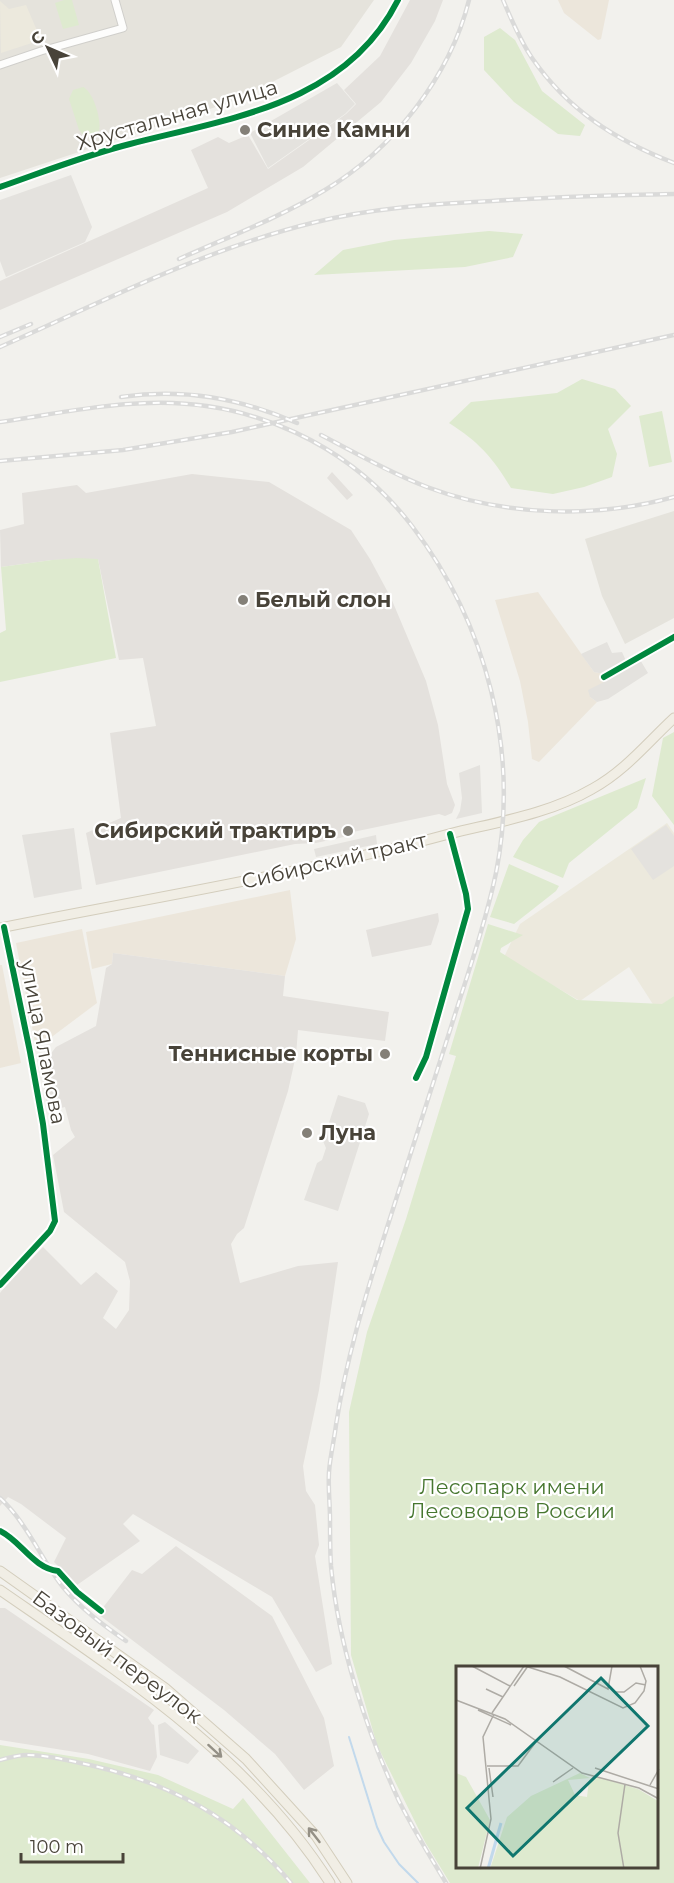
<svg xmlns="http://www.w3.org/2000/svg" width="674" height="1883" viewBox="0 0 674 1883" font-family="Montserrat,sans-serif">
  <rect width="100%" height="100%" fill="#f2f1ed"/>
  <!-- residential -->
  <path fill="#e5e3dc" d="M0,0H374L341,47L237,100L0,178Z
    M674,511V618L625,644L602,596L585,539Z"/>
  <!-- commercial -->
  <path fill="#ece6db" d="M558,0H609L601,39L598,40L564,13Z
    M538,592L594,672L604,674L606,681L590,697L597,702L539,762L532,759L528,722L520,681L495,600Z
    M290,890L296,939L285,976L113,953L112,964L92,969L86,932Z
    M82,929L97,1003L45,1042H35L16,943Z
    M0,965H2L21,1063L0,1068Z"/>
  <!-- industrial -->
  <path fill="#e4e1dd" d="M410,0H443L435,21L411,63L381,102L303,167L227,212L0,310V281L208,188L191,150L218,137L229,143L248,135L268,169L346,114L356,104L344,90L380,56Z
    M332,472L353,495L347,500L327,478Z
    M192,474L269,482L351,530L370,559L391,598L426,681L438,725L447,784L455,805L452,813L445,816L439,814L353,832V835L316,843L295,844L96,885L86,833L121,818L110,733L156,726L143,658L119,660L98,559L52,560L1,567L0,530L24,524L22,493L77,485L86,493Z
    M438,913L439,921L431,945L372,957L366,930Z
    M113,953L285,976L283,996L389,1012L385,1041L298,1030L296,1055L288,1091L244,1228L237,1234L231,1244L240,1283L298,1266L338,1262L319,1390L303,1466L306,1491L315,1505L319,1545L315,1556L332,1664L316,1672L272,1597L133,1514L123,1524L140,1541L77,1585L54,1562L66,1538L21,1504L8,1497L0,1506V1293L3,1289L43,1247L81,1285L96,1272L118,1291L103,1318L116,1329L129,1310L130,1281L125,1262L64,1212L53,1155L75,1137L71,1130L65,1107L48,1111L43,1079L45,1061L56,1047L96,1026L106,968L112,964Z
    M176,1546L272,1616L324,1718L334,1766L304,1790L275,1754L224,1710L98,1614L132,1570L142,1574Z
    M0,1608H5L154,1710L148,1718L152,1724L154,1725L157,1757L150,1771L88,1754L0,1740Z"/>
  <!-- education -->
  <path fill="#ece9dd" d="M0,1L9,9L26,5L41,40L1,53Z
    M667,823L674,833V996L656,1009L629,967L580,1001L504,957L520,924Z"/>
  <!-- green -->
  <path fill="#deeacf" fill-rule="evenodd" d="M64,0H72L79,25L63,29L55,3Z
    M500,28L515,40L542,91L585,125L580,136L558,134L514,102L484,70V37Z
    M83,87C93,91 102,120 99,131L91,137L84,136L79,130L69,99L73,90Z
    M489,231L523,234L513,257L465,267L314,275L343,250L394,240Z
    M582,379L615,389L631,406L608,429L617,454L612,477L584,487L553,494L511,488C493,458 479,442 449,423L471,402L557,393Z
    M662,411L672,462L649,467L639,416Z
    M77,558L98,559L116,658L0,682V633L6,630L1,567L52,560Z
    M674,732V825L652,796L663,738Z
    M646,778L637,808L569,863L563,878L513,857L523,840L539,822Z
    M509,864L559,886L556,891L514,924L490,917Z
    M488,924L523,935L501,948L500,952L577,1000L662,1004L674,996V1883H450L425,1842L377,1745L351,1655L349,1412L367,1332L406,1219L456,1056L449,1054ZM458,1667H658V1866H458Z
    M0,1745L89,1759L158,1775L233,1809L243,1798L310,1883H0Z"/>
  <!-- parking -->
  <path fill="#e4e2de" d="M337,83L355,104L345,114L268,168L250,133Z
    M71,175L92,227L85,242L6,277L0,261V200Z
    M607,642L612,653L622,652L627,663L639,658L648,673L608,699L597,702L590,697L588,690L606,681L604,674L594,672L581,654Z
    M480,765L482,813L456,819L460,811L462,798L459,773Z
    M666,825L674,836V866L653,880L631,849Z
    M74,828L82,889L34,898L22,835Z
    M376,835L377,844L316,857L314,849Z
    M338,1095L365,1103L369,1114L338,1211L304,1200L317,1163L322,1160L326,1148L323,1141Z
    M165,1722L199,1751L188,1764L160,1755L158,1725Z"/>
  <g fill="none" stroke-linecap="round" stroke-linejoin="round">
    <!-- stream -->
    <path stroke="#c2d9ec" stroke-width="2" d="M349,1737L377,1827L384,1842L399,1864L418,1883"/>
    <defs>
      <path id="minor" d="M0,65L41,51L123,28L115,0
        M0,187C43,172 86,155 130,144C231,118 346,104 398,0
        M604,677L674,637
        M416,1078L426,1057L468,909L466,894L450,834
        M0,1285L50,1231L55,1221L43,1124L30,1052L4,927
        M0,1531C21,1541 33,1568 58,1571L77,1592L101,1611"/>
      <path id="major" d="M0,928C150,898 301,874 449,834C497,822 549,814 592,789C625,771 647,743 674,718
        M0,1571L165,1688L246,1759L316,1836L347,1883
        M0,1590C120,1673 250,1756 330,1883"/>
    </defs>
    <!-- minor casing -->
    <use href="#minor" stroke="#d0cfcb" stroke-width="9"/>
    <!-- major casing -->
    <use href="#major" stroke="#d3cdbc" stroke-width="11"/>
    <!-- minor -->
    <use href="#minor" stroke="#fdfdfc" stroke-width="7"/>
    <!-- major -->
    <use href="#major" stroke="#f1eee5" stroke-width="9"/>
    <defs>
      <path id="rail" d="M503,0C511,19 520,40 532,58C568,110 615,140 674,163
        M179,259C228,237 279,218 325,190C392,150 450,77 469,0
        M0,337L31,324
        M0,347C102,302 203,250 312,223C371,208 432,204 492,201C553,197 613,195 674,194
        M121,397C184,388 239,398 297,423
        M0,422C49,415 100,404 150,403C252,400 349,444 412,526C487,624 520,752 496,873C485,925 467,976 451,1027C429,1096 407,1165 385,1234C365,1297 346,1360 336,1425C334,1441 330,1457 329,1472C328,1488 330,1504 330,1519C330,1535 330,1551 331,1566C338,1644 366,1730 399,1801C413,1829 430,1856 446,1883
        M321,435C356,453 390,473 427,487C504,516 595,519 674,497
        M0,461L123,450L232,432L674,335
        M0,1498C27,1523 40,1557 62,1586C80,1608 103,1625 126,1641
        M0,1760C8,1758 18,1755 27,1755C48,1755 70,1761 90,1765C172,1784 236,1818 291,1883"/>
    </defs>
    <!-- rail casing -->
    <use href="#rail" stroke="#dadad9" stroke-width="4.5"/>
    <!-- rail -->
    <use href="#rail" stroke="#fff" stroke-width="2" stroke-dasharray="7" stroke-linecap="butt"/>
    <defs>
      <path id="cycleway" d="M0,187C43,172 86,155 130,144C231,118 346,104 398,0
        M604,677L674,637
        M416,1078L426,1057L468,909L466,894L450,834
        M0,1285L50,1231L55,1221L43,1124L30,1052L4,927
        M0,1531C21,1541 33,1568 58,1571L77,1592L101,1611"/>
    </defs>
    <!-- cycleway casing -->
    <use href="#cycleway" stroke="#fff" stroke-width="10"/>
    <!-- cycleway -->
    <use href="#cycleway" stroke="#00873e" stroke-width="6"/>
  </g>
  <!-- one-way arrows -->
  <defs><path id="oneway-shaft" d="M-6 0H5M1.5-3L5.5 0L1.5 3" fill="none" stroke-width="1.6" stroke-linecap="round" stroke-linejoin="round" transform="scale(1.5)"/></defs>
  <g stroke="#949086">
    <use href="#oneway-shaft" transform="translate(215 1751) rotate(42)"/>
    <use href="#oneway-shaft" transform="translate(314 1835) rotate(-128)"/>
  </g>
  <!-- markers -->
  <g fill="#848078" stroke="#fff" stroke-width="2">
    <circle cx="245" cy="130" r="6"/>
    <circle cx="243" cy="600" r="6"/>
    <circle cx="348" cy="831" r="6"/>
    <circle cx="385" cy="1054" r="6"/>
    <circle cx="307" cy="1133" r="6"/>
  </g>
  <g text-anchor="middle" stroke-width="4.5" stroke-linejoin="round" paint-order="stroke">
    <!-- street labels -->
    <g font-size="21" fill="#484339" stroke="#fff">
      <text transform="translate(177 115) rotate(-16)" y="7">Хрустальная улица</text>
      <text transform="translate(334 861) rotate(-13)" y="7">Сибирский тракт</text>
      <text transform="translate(43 1042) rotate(79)" y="7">улица Яламова</text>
      <text transform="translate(117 1657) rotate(37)" y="7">Базовый переулок</text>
    </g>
    <!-- poi labels -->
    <g font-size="21" font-weight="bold" fill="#484339" stroke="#fff" text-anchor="start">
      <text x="257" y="137">Синие Камни</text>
      <text x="255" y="607">Белый слон</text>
      <text x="336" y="838" text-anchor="end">Сибирский трактиръ</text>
      <text x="373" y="1061" text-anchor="end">Теннисные корты</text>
      <text x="319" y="1140">Луна</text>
    </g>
    <!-- park labels -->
    <g font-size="21" fill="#477730" stroke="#fff">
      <text x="512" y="1494">Лесопарк имени<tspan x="512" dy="24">Лесоводов России</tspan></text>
    </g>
  </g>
  <!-- overview -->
  <g transform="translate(456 1666)">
    <rect width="202" height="202" fill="#f2f1ed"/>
    <path d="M0,107L10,111L34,154L22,202L0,203ZM124,107L134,112L112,114L119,129L131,131L133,114L138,110L182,123L202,135V202L34,203L51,151L75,130Z" fill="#deeacf"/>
    <path fill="none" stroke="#c2d9ec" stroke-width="3" d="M32,203L45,157"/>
    <path fill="none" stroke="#aeaba5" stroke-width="1.5" d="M16,0L54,20M108,0L152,23L156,0M72,1L104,11L167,42L179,37L188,25L190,15L184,0M58,20L72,0M30,23L47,31M160,26H168L180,17L190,19M0,34L49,53L126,107L183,122L203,133M22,44L55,59M36,47L68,0M31,100H62L79,77M33,102L37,131M139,102L203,123M97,116L117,102M194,119L203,103M24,203L35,153L27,71L38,48M168,203L162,167L169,118"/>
    <path fill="#0f766e" fill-opacity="0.15" stroke="#0f766e" stroke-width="3" d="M145,12L192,60L57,190L11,142Z"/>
    <rect width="202" height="202" fill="none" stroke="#484339" stroke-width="3"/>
  </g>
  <!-- north arrow -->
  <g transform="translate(48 48) rotate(314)" stroke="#ffffff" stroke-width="4.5" paint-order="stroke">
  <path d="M0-4.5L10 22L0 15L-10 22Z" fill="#484339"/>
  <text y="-9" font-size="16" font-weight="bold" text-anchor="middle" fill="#484339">С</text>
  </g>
  <!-- scale -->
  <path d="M21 1853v9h102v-9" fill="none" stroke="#484339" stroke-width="3"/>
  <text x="30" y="1853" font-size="18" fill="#484339" stroke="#ffffff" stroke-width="4.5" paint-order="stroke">100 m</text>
</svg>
